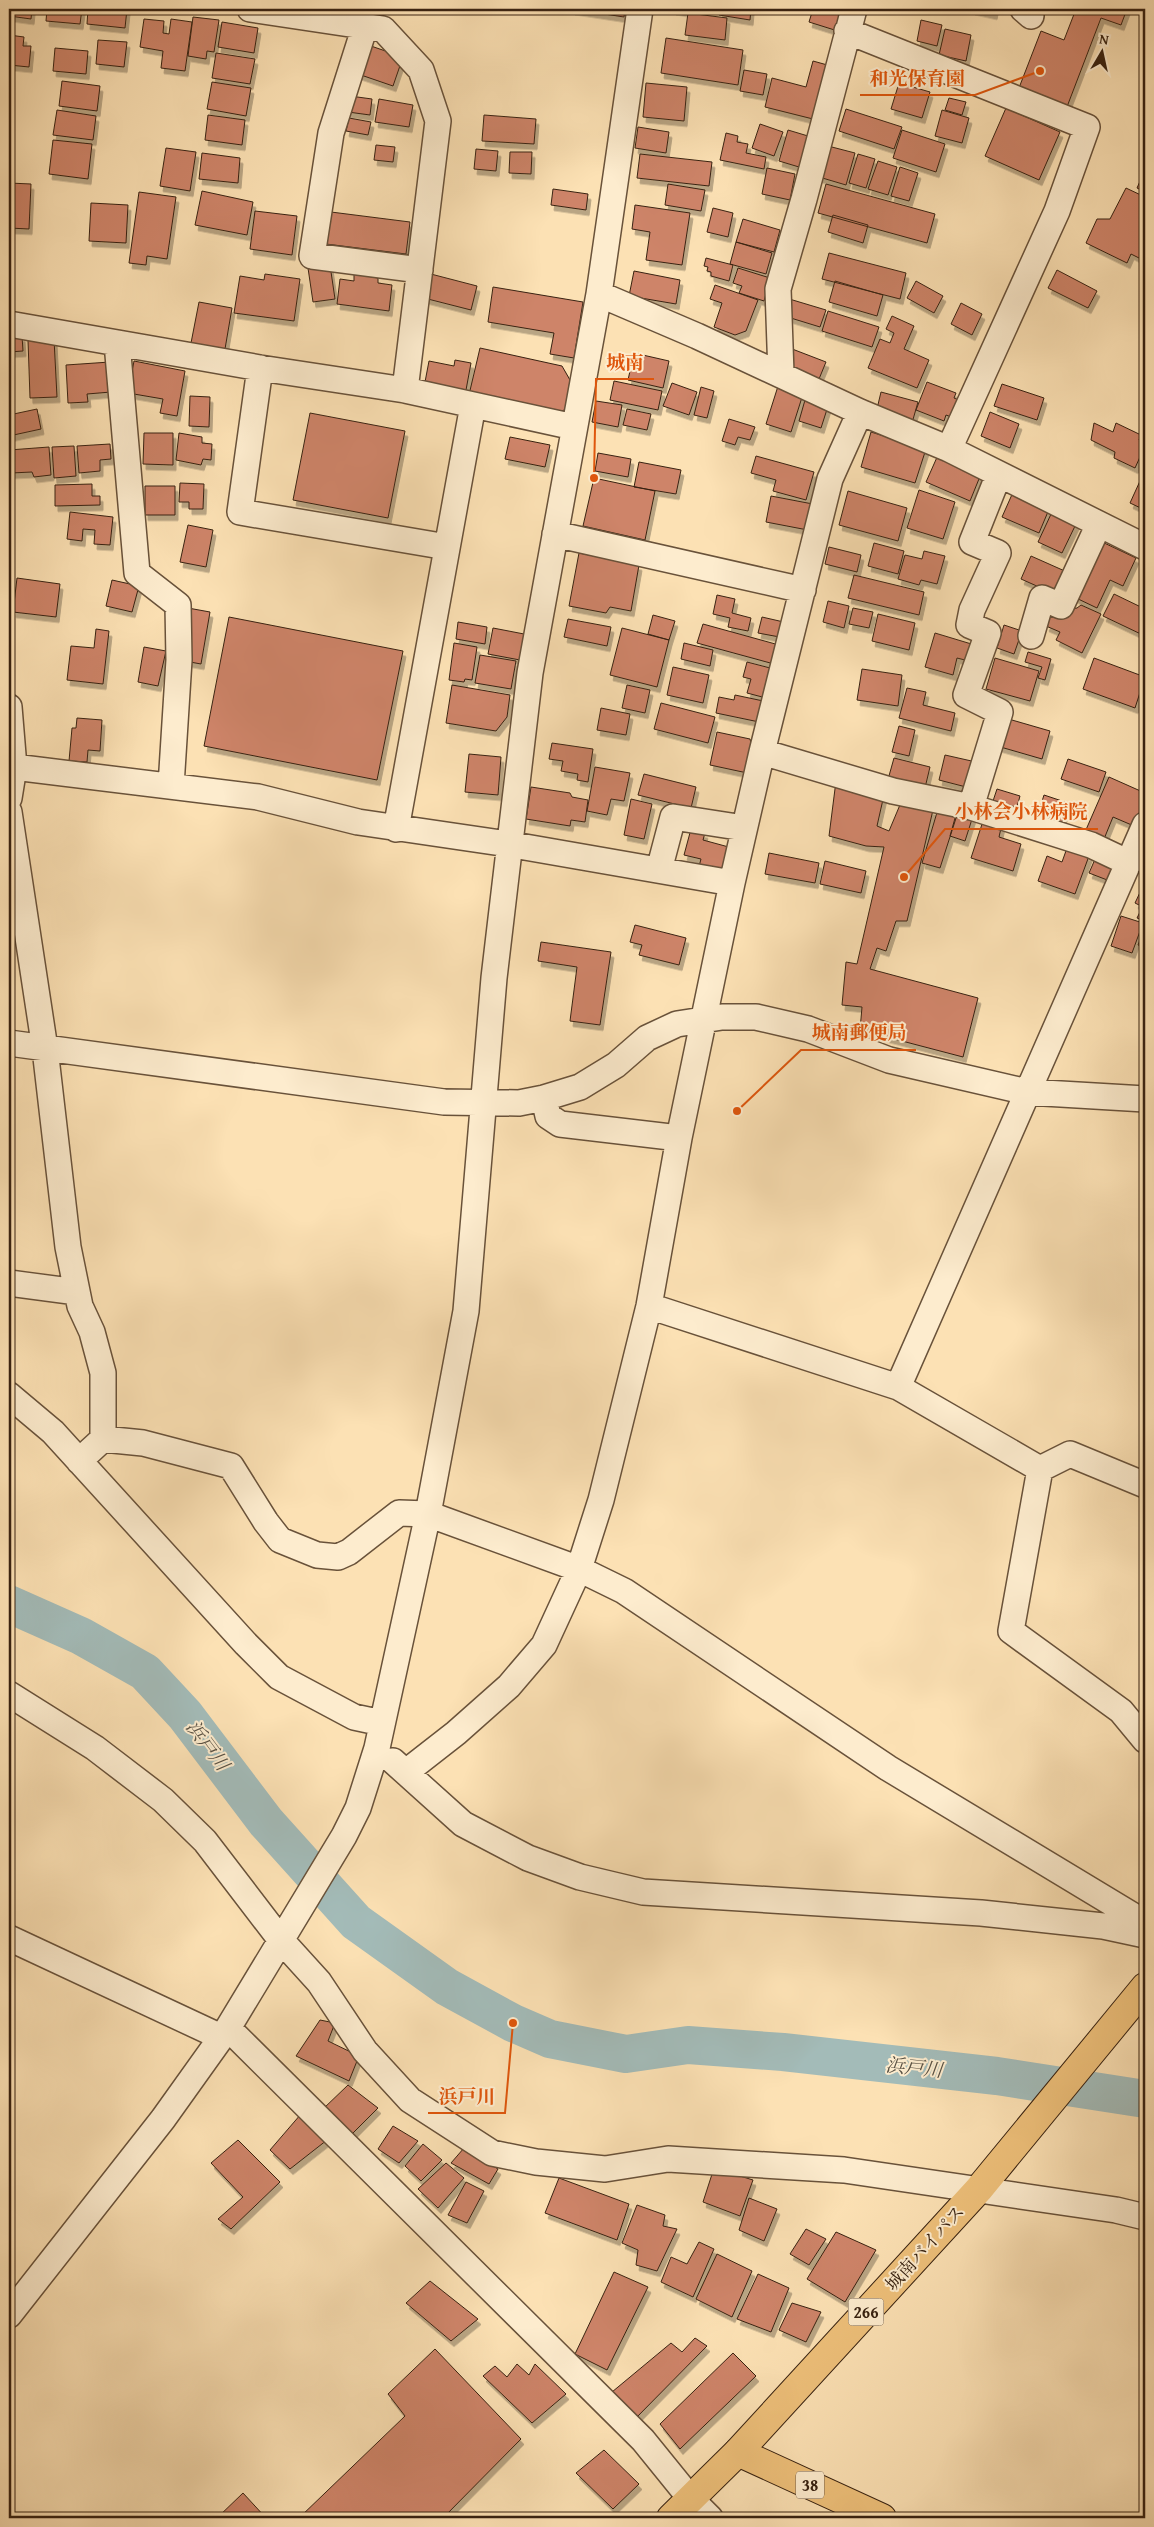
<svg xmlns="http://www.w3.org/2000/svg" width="1154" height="2527" viewBox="0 0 1154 2527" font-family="'Gentium Book Plus','Noto Serif JP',serif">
  <defs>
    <filter id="shadow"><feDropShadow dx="3" dy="5.5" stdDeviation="0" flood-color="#0004"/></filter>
  </defs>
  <rect width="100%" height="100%" fill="#fce1b4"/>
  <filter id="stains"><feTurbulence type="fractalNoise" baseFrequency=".004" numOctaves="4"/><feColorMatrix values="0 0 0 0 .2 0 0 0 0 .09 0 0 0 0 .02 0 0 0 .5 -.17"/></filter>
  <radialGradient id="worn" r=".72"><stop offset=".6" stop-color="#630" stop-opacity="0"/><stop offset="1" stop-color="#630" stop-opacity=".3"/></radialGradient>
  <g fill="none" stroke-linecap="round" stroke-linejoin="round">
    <!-- river -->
    <path stroke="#a3bbb8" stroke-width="38" d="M9,1604L81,1636L145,1672L185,1715L266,1822L356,1922L447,1987L513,2023L550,2039L626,2054L688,2045L783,2052L997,2076L1145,2099"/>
  </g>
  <!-- building -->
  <path fill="#ce8469" stroke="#382211" filter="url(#shadow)" d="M9,9H32L31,19L9,16Z
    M47,9H82L80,24L46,21Z
    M88,9H127L125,28L87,24Z
    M572,9H625L624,17Z
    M673,9H697L696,13Z
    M720,9H751L750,20L719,15Z
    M813,9H846L841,32L809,22Z
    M972,9H995L994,14Z
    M1076,9H1127L1121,25L1101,18L1065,112L1017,93L1041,31L1064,40Z
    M688,13L727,18L725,40L685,35Z
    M193,17L219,20L214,52L207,51L206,59L188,56Z
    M144,19L164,21L163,33L169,34L171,19L192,22L185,71L161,68L163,51L140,47Z
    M921,20L942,25L937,46L917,41Z
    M222,22L258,28L254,53L218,47Z
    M945,29L971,35L966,61L939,55Z
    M9,35L24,37L23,46H31L29,67L9,65Z
    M666,38L743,50L738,85L661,73Z
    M98,40L127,42L124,67L96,64Z
    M368,45L403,57L393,86L358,74Z
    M55,48L88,51L86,74L53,71Z
    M216,53L255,59L250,84L212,78Z
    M813,61L831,66L817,120L765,107L772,78L806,87Z
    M744,70L767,74L763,95L740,91Z
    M62,81L100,86L97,111L59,106Z
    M212,82L251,88L246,116L207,109Z
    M646,83L687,87L684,121L643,117Z
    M899,83L930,92L922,118L891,109Z
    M350,96L372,99L370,115L348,112Z
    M949,98L966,102L962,115L945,110Z
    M379,99L413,105L409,127L375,122Z
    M1006,108L1060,132L1039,180L985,156Z
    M846,109L902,127L894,149L839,131Z
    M57,110L96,116L93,140L53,135Z
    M942,110L969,118L962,143L935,136Z
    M208,115L245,120L242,145L205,140Z
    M484,115L536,119L534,144L482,141Z
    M349,118L371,122L368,135L346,131Z
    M760,124L783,132L774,156L752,148Z
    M638,127L669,132L666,153L635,148Z
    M788,130L808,136L799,167L779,161Z
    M902,130L945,144L936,172L893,158Z
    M726,133L738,136L737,142L748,144L746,153L766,157L764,169L720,160Z
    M53,140L92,144L88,179L49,174Z
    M376,145L395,147L393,162L374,160Z
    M828,146L855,153L846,185L819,177Z
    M166,148L196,152L190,191L160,186Z
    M476,149L498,151L496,171L474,169Z
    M510,152H532L531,174L509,173Z
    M202,153L240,158L238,183L199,179Z
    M640,154L712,162L709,186L637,178Z
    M858,154L875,159L866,188L849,183Z
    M878,161L897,167L888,195L868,189Z
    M900,167L918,173L909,201L891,196Z
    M767,168L795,174L790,200L762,194Z
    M1145,170V192L1137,188Z
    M9,183L31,184L29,229L9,228Z
    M668,184L705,190L701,211L665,205Z
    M826,184L935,214L927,243L818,213Z
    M1126,188L1145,197V261L1131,254L1127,263L1086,243L1097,219H1110Z
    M553,189L588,194L586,210L551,205Z
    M202,191L253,202L247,235L195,225Z
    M139,192L176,197L167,259L147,256L146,265L129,263Z
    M91,203L128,205L126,243L89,241Z
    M635,205L690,213L682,265L646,260L650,232L632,229Z
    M713,208L733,213L728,237L707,232Z
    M255,211L297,216L292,255L250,249Z
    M331,212L410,222L406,254L326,244Z
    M833,215L868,225L863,243L828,232Z
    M743,219L780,230L774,252L736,242Z
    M736,242L772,253L766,274L730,264Z
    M829,253L906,273L900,299L822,279Z
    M706,258L733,265L729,281L711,276V272L707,271L708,267L704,266Z
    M330,265L335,299L313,302L308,268Z
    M738,268L770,278L764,301L739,293L742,286L733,283Z
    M1057,270L1097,291L1088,308L1048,288Z
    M634,271L680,280L676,304L629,296Z
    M427,273L477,286L471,310L420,297Z
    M265,274L300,279L294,321L234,313L240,276L264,280Z
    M354,274L378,278V283L392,285L389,311L337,304L340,279L354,281Z
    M835,281L883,295L877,316L829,302Z
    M916,281L943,296L934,313L907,298Z
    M715,285L758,300L746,331L735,335L714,327L722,303L710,299Z
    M493,287L583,302L574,358L550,354L554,333L488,322Z
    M786,298L826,310L820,327L781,315Z
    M199,302L232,308L225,349L191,343Z
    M961,303L982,314L972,335L951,324Z
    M828,311L879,327L872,347L822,331Z
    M892,316L914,326L904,349L929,360L917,388L868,368L880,339L890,343L894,333L886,329Z
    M9,336H22L23,351L9,352Z
    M54,339L57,397L30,398L28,340Z
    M774,342L826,362L819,379L768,359Z
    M480,348L562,366L570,380L566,409L551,417L468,399Z
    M634,353L669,361L663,388L628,380Z
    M455,360L471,363L466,390L425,382L429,361L454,366Z
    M134,361L185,371L177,416L160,413L163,399L128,393Z
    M110,362L111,392L87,394L88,402L68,403L66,365Z
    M614,381L662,391L658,410L610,400Z
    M927,382L956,393L954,398L961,401L954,418L946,415L944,421L916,410Z
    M672,383L697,392L689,415L663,406Z
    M779,383L804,391L791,432L766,424Z
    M1002,384L1044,398L1037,420L994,406Z
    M701,387L714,391L707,418L694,415Z
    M881,392L918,402L912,423L876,413Z
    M807,393L830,400L821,428L799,421Z
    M190,396L210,397L209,427L189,426Z
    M596,401L622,405L618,427L592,422Z
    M37,409L41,429L9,436V415Z
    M627,409L651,414L647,430L623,425Z
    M990,412L1019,424L1010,448L981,436Z
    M310,413L405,431L388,518L293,500Z
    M729,419L755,427L750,440L738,437L735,445L722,441Z
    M1094,423L1113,432L1116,423L1141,435L1139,440L1145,442V446L1135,468L1114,458L1115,452L1091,440Z
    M871,432L926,449L915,483L861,467Z
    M144,433H173V465L143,464Z
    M179,433L202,437V443L212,444L211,460L203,459L201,465L176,460Z
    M510,437L550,445L545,467L505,459Z
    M110,444L111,459L100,460V471L79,473L77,446Z
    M74,446L76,476L54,478L52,447Z
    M49,447L51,475L34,477L32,472L11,473L9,450Z
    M598,453L631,459L628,477L595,471Z
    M938,455L981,474L970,501L926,482Z
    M756,456L814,472L806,500L773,491L776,480L751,473Z
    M639,462L681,470L676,494L634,487Z
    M1145,470V510L1130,503Z
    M594,478L655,491L645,540L583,526Z
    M180,483L204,484L203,509H189V502H179Z
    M92,484V496H100V505L55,506V485Z
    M145,486H175V515H145Z
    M919,490L955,502L943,539L907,528Z
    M1014,490L1050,507L1039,533L1002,517Z
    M848,491L907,508L898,541L839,525Z
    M771,496L818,505L813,531L766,522Z
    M70,512L113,517L110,545L94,544L95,530L83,529L82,541L67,539Z
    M1052,512L1076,524L1062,553L1038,542Z
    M188,525L213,530L206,567L180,562Z
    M1100,541L1136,558L1123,586L1110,580L1097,608L1074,597Z
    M874,543L904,551L898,574L868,566Z
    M829,547L861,555L857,572L825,564Z
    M924,551L945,556L937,584L921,580L919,585L898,579L905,555L922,559Z
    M579,553L639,565L631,611L610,607L606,613L569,606Z
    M1031,556L1067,572L1057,595L1021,579Z
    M854,575L924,592L919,615L848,598Z
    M17,578L60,584L56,617L13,612Z
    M112,580L139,586L132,612L106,606Z
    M1114,594L1145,609V636L1103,616Z
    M717,595L735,599L732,613L751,618L748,631L728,627L730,618L713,614Z
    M828,601L849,606L844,628L823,622Z
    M1081,605L1101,614L1082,653L1056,640L1060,632L1046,626L1053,611L1077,608Z
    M188,608L210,612L201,664L179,660Z
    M853,608L873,612L869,628L849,624Z
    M878,614L915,623L909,650L872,641Z
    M653,615L675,621L669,640L648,634Z
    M229,617L403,651L377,780L204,746Z
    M762,617L788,623L785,638L758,633Z
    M568,619L611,627L607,646L564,637Z
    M458,622L487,627L485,644L456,639Z
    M703,624L779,645L774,664L697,643Z
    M1004,625L1022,631L1014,654L997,648Z
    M493,628L524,634L520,660L488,654Z
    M622,628L669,640L657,687L610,675Z
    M96,629L109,631L103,684L67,680L71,646L94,648Z
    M935,633L978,646L973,662L957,658L953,675L925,667Z
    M454,643L477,647L472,680L465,679L464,682L449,680Z
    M684,643L713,650L710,666L681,659Z
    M144,647L166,651L158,686L138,682Z
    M1028,652L1051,659L1045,680L1038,678L1042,667L1025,662Z
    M480,655L516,661L511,689L475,683Z
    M995,658L1039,671L1030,701L986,689Z
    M1094,658L1145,677L1135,708L1083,689Z
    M747,662L774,669L766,698L747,693L751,679L743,677Z
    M673,667L709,675L703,703L667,695Z
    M862,669L902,675L898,706L857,700Z
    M452,685L510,695L507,717L496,731L446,723Z
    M627,685L650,690L645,713L622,708Z
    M907,688L926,692L923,705L955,713L951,731L899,718Z
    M735,695L768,702L764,723L716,713L719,697L734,700Z
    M661,703L715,717L708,743L654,729Z
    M601,708L630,714L626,735L597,730Z
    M77,718L102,720L100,751L88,750L87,762L69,761L72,728H76Z
    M1005,718L1050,731L1042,759L997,746Z
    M899,726L915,730L909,756L892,752Z
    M717,732L750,739L755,759L752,774L710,765Z
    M552,743L593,749L588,782L577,780L578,774L561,771L563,761L549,759Z
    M469,754L501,757L498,795L465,792Z
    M945,755L976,762L970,788L939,780Z
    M894,758L930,767L924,792L887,783Z
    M1068,759L1106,772L1099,792L1061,779Z
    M595,767L630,773L624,801L611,799L607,815L587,811Z
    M644,774L696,787L691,808L638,795Z
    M1109,777L1145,793V799L1134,826L1113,817L1104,839L1085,832Z
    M836,781L884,795L877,826L889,831L902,800L933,810L907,921H896L886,951L877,948L870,969L978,998L963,1057L860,1030L862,1007L842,1005L846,962L857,964L884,847L866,846L829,836Z
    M531,787L570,793L572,797L588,800L585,822L571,820L570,826L526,819Z
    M997,789L1020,796L1015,814L991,807Z
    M1044,795L1068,803L1061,825L1037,817Z
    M631,799L652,804L644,839L624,835Z
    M938,809L957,815L940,868L922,863Z
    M957,811L973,816L965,841L950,836Z
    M984,818L1002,824L999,837L1021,844L1013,871L971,858Z
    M691,829L705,833L703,840L736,849L728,878L698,870L701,859L684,855Z
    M1067,848L1089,856L1075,894L1038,881L1047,856L1062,862Z
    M769,853L819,863L815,883L765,874Z
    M1096,857L1121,867L1115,883L1089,873Z
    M825,861L866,871L861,893L820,884Z
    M1143,886L1145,887V908L1135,903Z
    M1140,912L1145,914V921L1137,918Z
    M1121,916L1143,923L1132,953L1111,946Z
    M635,925L686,938L679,965L639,955L642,945L630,942Z
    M1145,927V948L1138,945Z
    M541,942L611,952L600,1025L570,1021L577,967L538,961Z
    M320,2020L335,2023L328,2041L359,2056L349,2081L296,2056Z
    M348,2085L378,2108L352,2134L323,2109Z
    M301,2114L327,2140L290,2169L270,2150Z
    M393,2126L418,2141L399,2163L378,2149Z
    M238,2140L280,2182L231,2229L218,2219L243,2197L211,2163Z
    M423,2144L442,2160L421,2181L405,2166Z
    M464,2148L498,2169L489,2184L451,2163Z
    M446,2163L464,2178L438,2208L418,2189Z
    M714,2168L753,2180L740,2216L703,2202Z
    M559,2178L629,2204L617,2240L545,2213Z
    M466,2182L484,2191L467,2223L448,2215Z
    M749,2198L777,2209L764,2241L739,2230Z
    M637,2205L665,2215L663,2226L677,2229L657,2271L636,2265L638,2250L622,2243Z
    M806,2229L826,2239L809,2265L790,2254Z
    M836,2232L876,2250L845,2302L807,2279Z
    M699,2242L714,2249L693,2297L661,2282L671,2257L687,2264Z
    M717,2254L752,2271L732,2317L696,2299Z
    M614,2272L648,2287L607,2370L575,2354Z
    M758,2274L789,2288L771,2332L737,2319Z
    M430,2281L478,2319L451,2341L406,2303Z
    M792,2303L821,2312L806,2342L779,2330Z
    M695,2338L707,2346L634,2420L612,2392L671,2343L682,2352Z
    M435,2349L521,2439L443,2518H299L405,2416L388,2394Z
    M733,2353L756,2376L680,2449L660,2424Z
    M517,2364L529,2375L535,2364L566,2394L532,2423L483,2376L495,2366L507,2377Z
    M604,2450L639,2484L613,2509L576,2473Z
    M243,2493L266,2518H217Z"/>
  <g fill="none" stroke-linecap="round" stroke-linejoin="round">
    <defs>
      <path id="minor" d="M250,9L383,29L421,70L438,121L405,390
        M1023,9L1031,16
        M365,26L331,133L312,256L420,270
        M847,31L1087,127L1057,211L949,449
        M599,294L697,336L860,412L949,449L1145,547
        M9,324L260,368L405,390L574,427
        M117,343L137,573L178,605L179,660L171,786
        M260,368L240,512L447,547
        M781,374L778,289L804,199L854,9
        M555,534L803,590
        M1031,636L1042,598L1061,606L1099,524
        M9,707L14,767L9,798
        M762,752L893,791L971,807L1091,845L1129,863
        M14,767L258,797L358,822L508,844L732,883
        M971,807L1000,712L966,695L988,633L969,625L972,610L998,553L972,542L999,474
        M9,812L45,1049L68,1247L80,1306L92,1332L103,1373V1439L79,1461
        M396,829L473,405
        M659,870L673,817L744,828
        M9,1043L444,1102L519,1103L544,1098L580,1087L616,1065L647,1038L677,1024L722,1017H756L808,1029L889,1060L1027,1092L1145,1099
        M544,1098L548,1116L560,1124L679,1138
        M9,1283L77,1292
        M649,1306L898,1387L1040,1469
        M898,1387L1145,825
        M9,1395L53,1432L246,1644L279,1677L354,1717L382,1723
        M103,1439L143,1443L231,1466L266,1522L280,1540L317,1555L338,1557L349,1552L399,1513L428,1514L579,1569L624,1591L888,1768L1145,1923
        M1040,1469L1011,1631L1121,1711L1145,1740
        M1040,1469L1070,1454L1145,1485
        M9,1694L95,1748L163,1800L205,1841L280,1939L319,1982L365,2051L410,2100L492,2153L536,2162L605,2169L668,2159L844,2170L1116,2210L1145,2217
        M393,1761L463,1824L528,1858L580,1877L643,1892L981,1913L1103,1926L1145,1935
        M406,1772L456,1733L509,1686L544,1645L579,1569L601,1500L649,1306L679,1138L732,883L762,752L830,479L860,412
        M9,1938L221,2037
        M228,2028L643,2440L690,2498L710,2518
        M9,2315L163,2119L228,2028L344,1836L358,1808L377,1748L428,1514L466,1311L494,978L530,673L599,294L640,9"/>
      <path id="major" d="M738,2452L882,2518"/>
      <path id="highway" d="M671,2518L738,2452L979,2189L1145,1987"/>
    </defs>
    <!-- minor casing -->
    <use href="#minor" stroke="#69523a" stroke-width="28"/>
    <!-- major casing -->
    <use href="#major" stroke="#382211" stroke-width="30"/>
    <!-- highway casing -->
    <use href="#highway" stroke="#382211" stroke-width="30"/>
    <!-- minor -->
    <use href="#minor" stroke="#fdecce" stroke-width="25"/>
    <!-- major -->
    <use href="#major" stroke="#eec07a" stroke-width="28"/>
    <!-- highway -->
    <use href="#highway" stroke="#eec07a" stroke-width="28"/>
  </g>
  <g text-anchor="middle" stroke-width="4" stroke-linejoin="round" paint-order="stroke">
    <!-- shield labels -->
    <g fill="#fdecce" stroke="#735f4a" stroke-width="1">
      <rect x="848.5" y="2298.5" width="35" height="27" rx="4"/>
      <rect x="796" y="2471.5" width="28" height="27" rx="4"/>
    </g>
    <g font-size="16" font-weight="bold" fill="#382211">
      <text x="866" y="2318">266</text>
      <text x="810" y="2491">38</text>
    </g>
    <!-- street labels -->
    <g font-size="18" fill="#382211" stroke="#fdecce">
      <text transform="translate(925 2248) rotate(-48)" y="6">城南バイパス</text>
    </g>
    <!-- water labels -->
    <g font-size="19" font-style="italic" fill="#585043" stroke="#fdecce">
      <text transform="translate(208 1745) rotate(53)" y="7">浜戸川</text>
      <text transform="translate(914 2067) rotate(6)" y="7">浜戸川</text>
    </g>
  </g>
  <!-- callouts -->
  <path fill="none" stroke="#df560c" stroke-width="2" d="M1040 71L975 95H860M594 478L596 379H654M904 877L945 829H1098M737 1111L801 1050H916M513 2023L505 2113H428"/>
  <g fill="#df560c" stroke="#fdecce" stroke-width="2">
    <circle cx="1040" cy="71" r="5"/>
    <circle cx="594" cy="478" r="5"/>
    <circle cx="904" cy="877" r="5"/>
    <circle cx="737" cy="1111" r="5"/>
    <circle cx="513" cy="2023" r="5"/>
  </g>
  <g font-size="19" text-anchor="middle" font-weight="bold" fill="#df560c" stroke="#fdecce" stroke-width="4" stroke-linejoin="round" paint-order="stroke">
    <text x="917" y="85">和光保育園</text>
    <text x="625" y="369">城南</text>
    <text x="1021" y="818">小林会小林病院</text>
    <text x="859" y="1039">城南郵便局</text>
    <text x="467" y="2103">浜戸川</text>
  </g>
  <!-- margin -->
  <rect width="1154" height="2527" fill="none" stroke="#fce1b4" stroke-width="30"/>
  <rect x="10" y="10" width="1134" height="2507" fill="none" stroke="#382211" stroke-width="2.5"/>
  <rect x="15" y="15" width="1124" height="2497" fill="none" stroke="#382211"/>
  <!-- north arrow -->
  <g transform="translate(1102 52) rotate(9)" stroke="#fdecce" stroke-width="4" paint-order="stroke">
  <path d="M0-4L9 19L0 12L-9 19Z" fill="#382211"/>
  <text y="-8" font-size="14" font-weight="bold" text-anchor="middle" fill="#382211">N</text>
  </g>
  <rect width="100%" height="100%" filter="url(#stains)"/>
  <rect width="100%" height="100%" fill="url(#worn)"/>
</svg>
